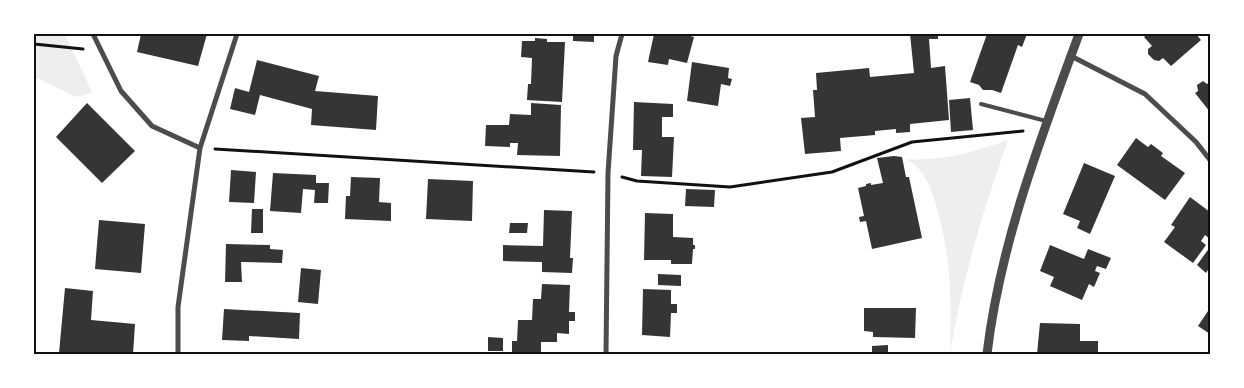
<svg xmlns="http://www.w3.org/2000/svg" width="1244" height="388" viewBox="0 0 1244 388" font-family="'PT Sans',sans-serif">
  <rect width="100%" height="100%" fill="#fff"/>
  <!-- green -->
  <path fill="#eee" d="M34,34H65L92,92L77,97L34,77Z
    M1008,140C983,210 962,280 950,353C952,302 951,251 935,202C931,190 927,178 918,168C915,164 910,161 906,159C942,162 975,151 1008,140Z"/>
  <!-- building -->
  <path fill="#353535" d="M141,34H207L198,66L137,52Z
    M573,34H594V42L573,41Z
    M654,34H683L694,37L687,63L669,59L668,65L648,62Z
    M910,34H938V39H929L931,68L945,66L949,120L910,124V132L896,133V129L875,131V135L840,138L841,151L805,154L801,118L815,117L813,90H817L816,73L869,68L870,77L914,73Z
    M987,34H1027L1022,47L1018,45L1001,93L992,90H983L979,85L970,82Z
    M1148,34H1196L1201,40L1171,66L1163,58L1159,61L1154,60L1148,54V49L1152,46L1144,37Z
    M535,38L547,39V42H565L562,102L527,100L528,84H531L532,58L521,57L522,41H535Z
    M257,60L319,76L315,91L378,96L376,130L311,125L312,109L260,95L255,115L230,109L235,88L249,92Z
    M692,62L729,68L728,78L732,79L730,86L721,84L718,106L687,101Z
    M1203,81L1207,84L1210,81V112L1195,93L1198,91L1197,85Z
    M970,98L973,130L951,132L949,100Z
    M634,102L673,104V117H662V137H674L672,177L641,176L642,150H633Z
    M87,103L135,151L102,183L56,137Z
    M531,103L561,105L560,156L517,155L518,143H510V147L485,146L486,125H509L510,114L531,115Z
    M1136,138L1148,147L1151,144L1163,153L1161,156L1185,173L1165,200L1117,165Z
    M894,156L902,157L906,177H909L922,238L872,249L866,221L860,222L859,217L864,216L858,188L866,186V184L871,183V185L883,183L877,158Z
    M1084,163L1115,176L1090,234L1077,228L1080,221L1063,214Z
    M231,170L256,172L254,203L229,202Z
    M273,173L316,175V183H329L328,203H314L315,190L303,189L301,213L270,211Z
    M351,177L380,178L379,202L391,203V221L345,219L346,196H350Z
    M428,179L473,181L472,221L426,219Z
    M686,189L715,190L714,207L685,206Z
    M1190,197L1210,212V239L1205,235L1201,241L1206,245L1193,263L1164,242L1175,227L1171,225Z
    M252,209H263V233H251Z
    M544,210L572,211L570,258H573L572,273L542,272V262L503,261V245L543,246Z
    M645,213L673,214V237L693,238V245H695V249H693L692,264H671V260H644Z
    M99,220L145,224L141,273L95,269Z
    M510,223H528L527,233H509Z
    M226,244L270,245V249L283,250L282,263L241,262L242,282H225Z
    M1050,245L1084,259L1088,249L1111,258L1106,269L1097,266L1095,271L1100,273L1094,287L1089,284L1082,300L1050,286L1054,277L1040,271Z
    M1210,247V267L1206,273L1197,265Z
    M301,268L321,270L318,304L298,302Z
    M658,274L681,275V286L658,285Z
    M542,284L570,285L569,312H575V321H569V334L557,333V342H541V353L512,352V341H517L518,320H532L533,299H541Z
    M65,288L93,291L91,320L135,324L133,354H60L59,353Z
    M643,289L671,290V304H677V313H671L670,337L642,335Z
    M864,308H916L915,338L873,337V332L864,331Z
    M1210,308V334L1198,326Z
    M224,309L300,313L299,339L249,336V341L222,340Z
    M1040,323L1080,324V341H1098V354H1037Z
    M488,337L503,338V351H488Z
    M888,345V354H872V346Z"/>
  <g fill="none" stroke-linecap="round" stroke-linejoin="round">
    <!-- path -->
    <path stroke="#111" stroke-width="3" d="M34,44L83,49
      M215,149L594,172
      M622,177L637,181L730,187L832,172L912,142L1023,131"/>
    <!-- service -->
    <path stroke="#4c4c4c" stroke-width="4" d="M981,104L1046,121"/>
    <!-- minor -->
    <path stroke="#4c4c4c" stroke-width="5" d="M93,34L121,91L152,126L200,148
      M1071,56L1145,94L1196,142L1210,160
      M178,354V307L200,148L237,34
      M606,354L608,173L616,56L622,34"/>
    <!-- tertiary -->
    <path stroke="#4c4c4c" stroke-width="9" d="M987,354C1000,243 1041,138 1079,34"/>
  </g>
  <!-- border -->
  <rect width="1244" height="388" fill="none" stroke="#ffffff" stroke-width="70"/>
  <rect x="35" y="35" width="1174" height="318" fill="none" stroke="#111" stroke-width="2"/>
</svg>
